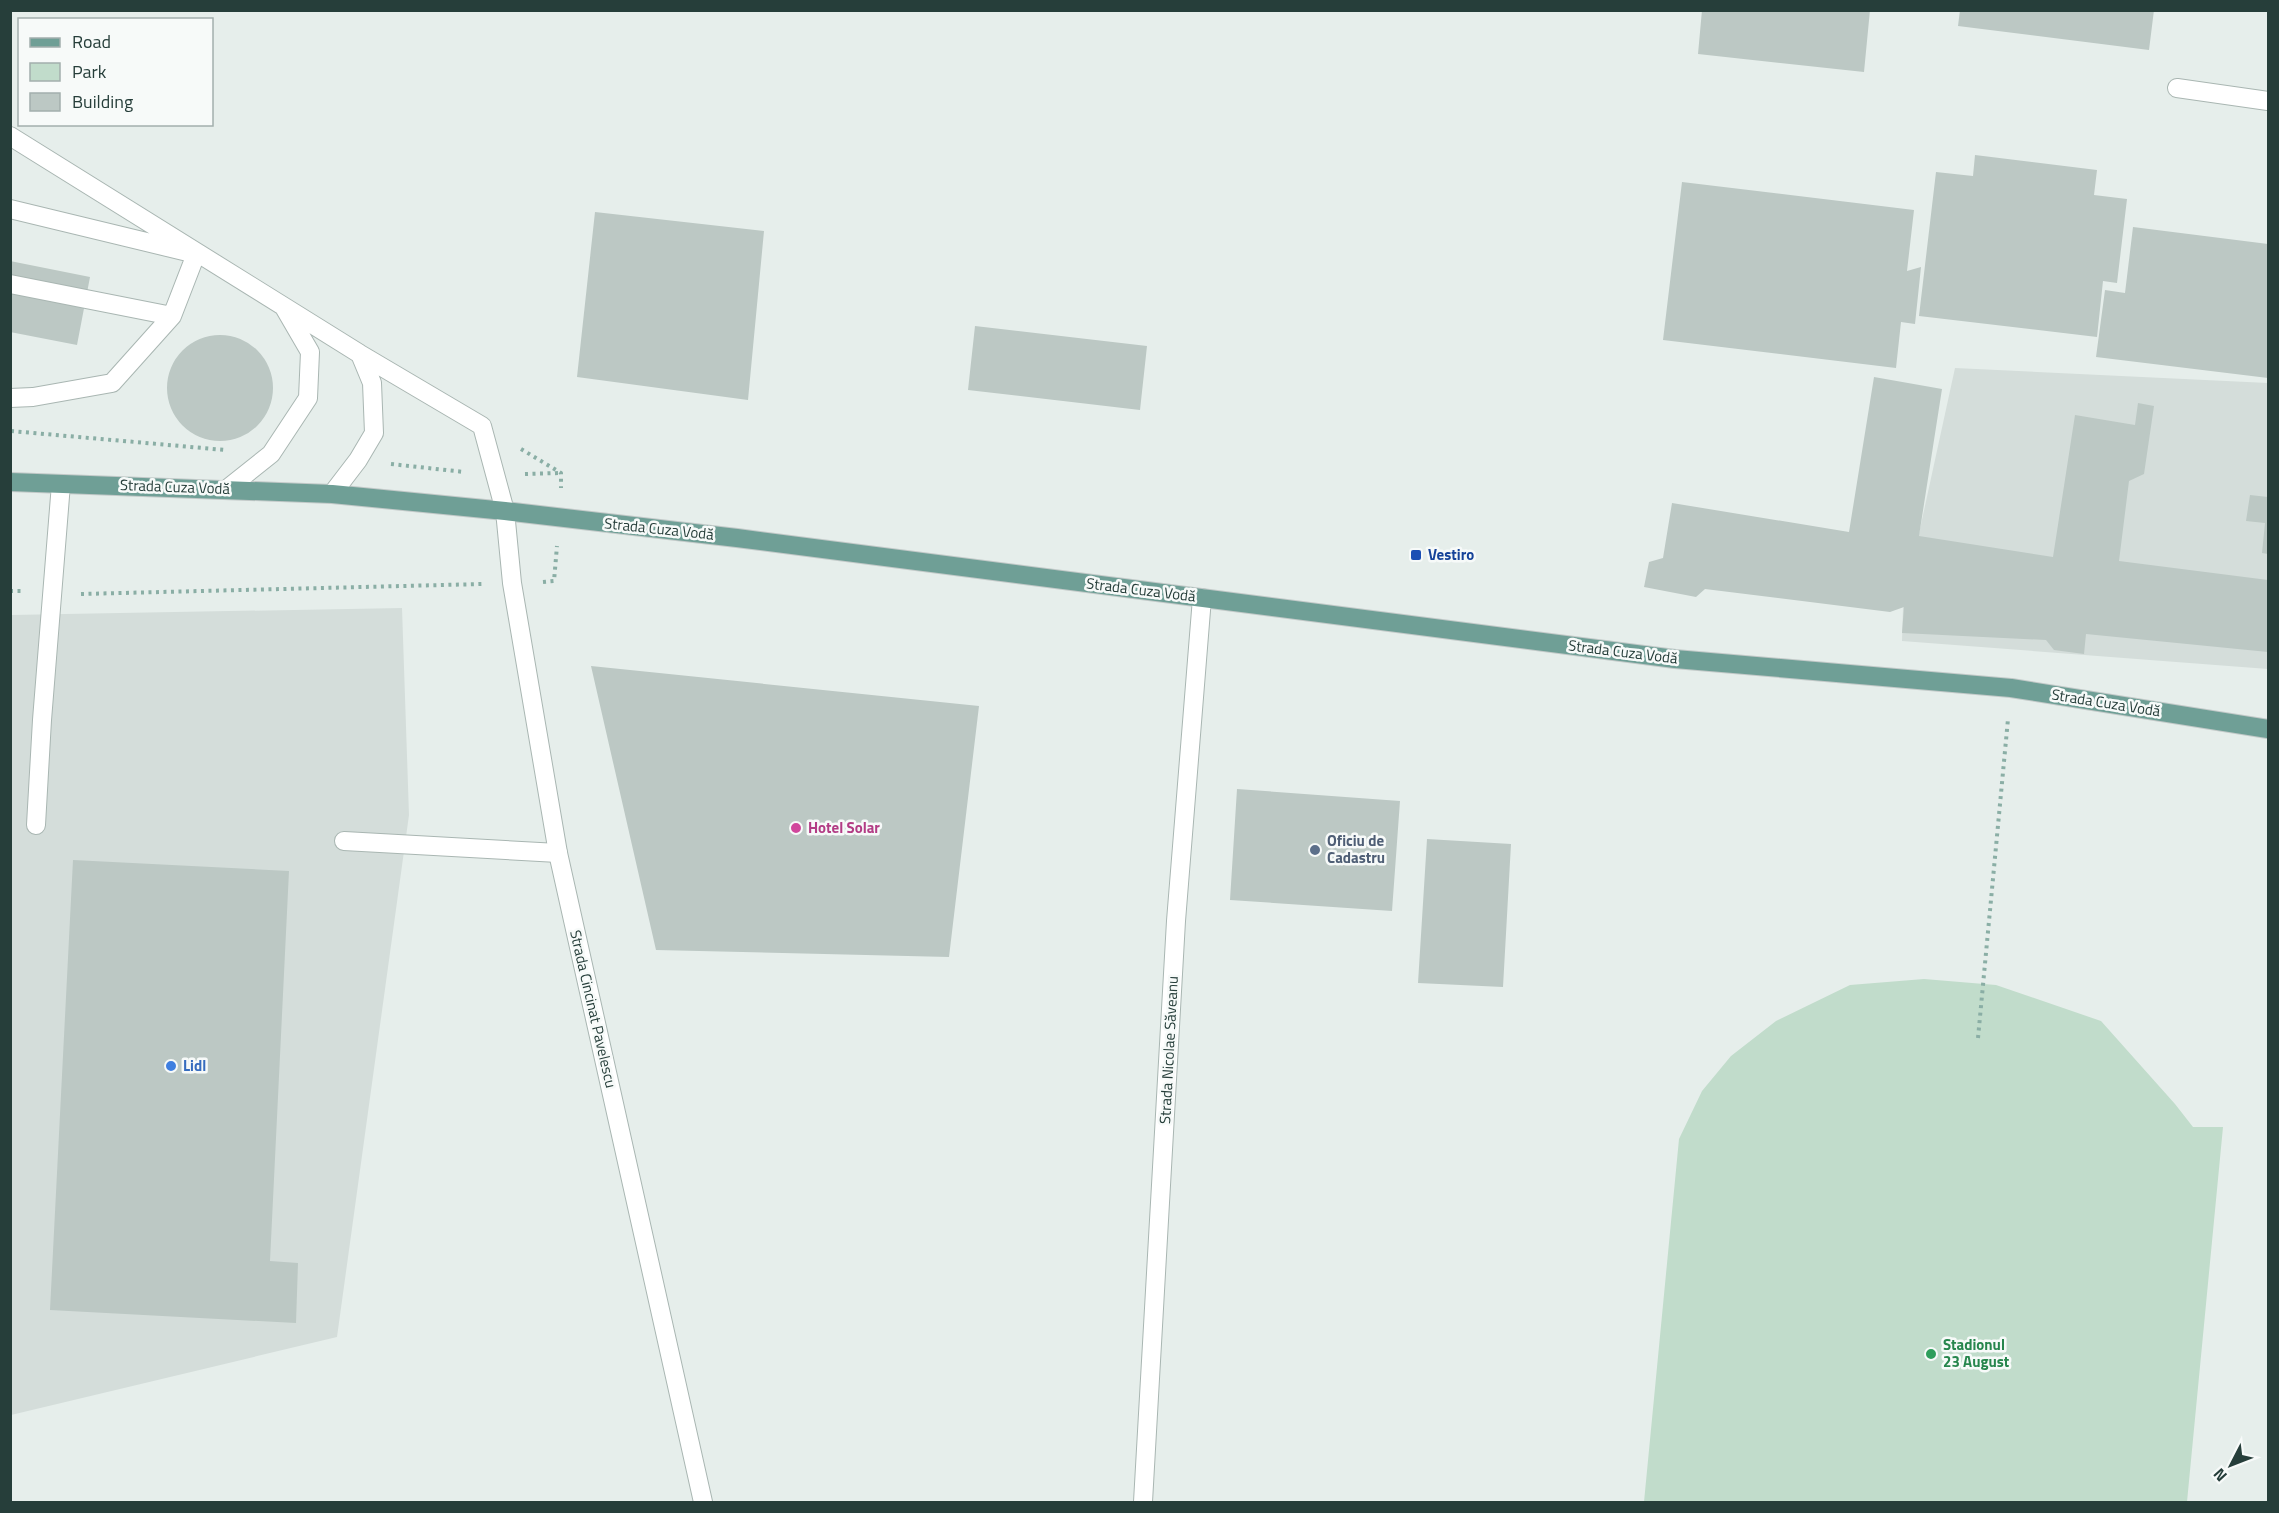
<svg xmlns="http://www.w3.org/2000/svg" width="2279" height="1513" viewBox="0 0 2279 1513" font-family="'Titillium Web',sans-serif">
  <rect width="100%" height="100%" fill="#e6eeeb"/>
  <!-- built -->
  <path fill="#d4ddda" d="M1955,368L2268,383V669L1902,641L1903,607Z
    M402,608L409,815L337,1337L11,1415V615Z"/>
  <!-- green -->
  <path fill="#c1dccb" d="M1924,979L1996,985L2101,1021L2175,1104L2193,1127H2223L2187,1502H1644L1679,1139L1702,1091L1731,1056L1776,1021L1850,985Z"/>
  <!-- building -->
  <path fill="#bcc8c4" d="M1702,10H1870L1864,72L1698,54Z
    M1960,10H2154L2149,50L1958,26Z
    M1975,155L2097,170L2094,195L2127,199L2117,283L2103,281L2097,337L1919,316L1936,172L1973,176Z
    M1682,182L1914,210L1907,271L1921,267L1915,324L1901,322L1896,368L1663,340Z
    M595,212L764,231L748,400L577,377Z
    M2133,227L2268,244V378L2096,357L2105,290L2125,293Z
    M10,261L90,277L77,345L10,332Z
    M975,326L1147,346L1140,410L968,390Z
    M167 388a53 53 0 1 1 106 0a53 53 0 1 1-106 0Z
    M1874,377L1942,389L1919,536L2053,557L2075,415L2135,425L2138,403L2154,406L2144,474L2129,481L2119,561L2268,580V652L2086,634L2084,654L2054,650L2046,640L1902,633L1904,607L1890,612L1705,589L1696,597L1644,587L1649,562L1663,558L1672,503L1849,532Z
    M2250,495L2268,497V554L2262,553L2265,523L2246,521Z
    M591,666L979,706L949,957L656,950Z
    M1237,789L1400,801L1392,911L1230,900Z
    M1427,839L1511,844L1503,987L1418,983Z
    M73,860L289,871L270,1261L298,1263L296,1323L50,1310Z"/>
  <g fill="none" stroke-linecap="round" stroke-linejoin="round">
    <defs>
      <path id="service" d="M2177,88L2268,101
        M10,136L360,354L482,426L505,511
        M10,209L196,254L172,316L112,383L33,397L10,398
        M10,284L172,316
        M227,489L271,454L308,398L310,352L285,309
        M332,494L358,460L374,433L372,383L360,354
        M36,825L42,720L61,484
        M344,841L558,853"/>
      <path id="minor" d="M505,511L512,583L558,853L703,1502
        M1143,1502L1176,921L1202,598"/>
      <path id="primary" d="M10,482L332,494L505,511L737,538L1675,659L2011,688L2268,729"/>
    </defs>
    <!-- service casing -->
    <use href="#service" stroke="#a9b6b2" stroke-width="20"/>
    <!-- minor casing -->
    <use href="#minor" stroke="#a9b6b2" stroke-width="20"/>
    <!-- primary casing -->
    <use href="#primary" stroke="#c2c9c8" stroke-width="20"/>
    <!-- path -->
    <path stroke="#8aaea5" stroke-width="4" stroke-dasharray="3 4.5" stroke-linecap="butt" d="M11,431L225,450
      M521,449L561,473V488
      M391,464L464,472
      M525,474L560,473
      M543,582L554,581L557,546
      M10,591H23
      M81,594L482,584
      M1978,1038L2008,719"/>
    <!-- service -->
    <use href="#service" stroke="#fff" stroke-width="18"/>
    <!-- minor -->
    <use href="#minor" stroke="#fff" stroke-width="18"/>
    <!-- primary -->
    <use href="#primary" stroke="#6f9f96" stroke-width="18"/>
  </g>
  <!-- markers -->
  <rect fill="#1a4fb4" stroke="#f7faf9" stroke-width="2" x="1410" y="549" width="12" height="12" rx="3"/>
  <circle fill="#d1479c" stroke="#f7faf9" stroke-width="2" cx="796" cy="828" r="6"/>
  <circle fill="#5c6f8a" stroke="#f7faf9" stroke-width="2" cx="1315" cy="850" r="6"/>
  <circle fill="#3f7fe0" stroke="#f7faf9" stroke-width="2" cx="171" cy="1066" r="6"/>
  <circle fill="#2e9e5b" stroke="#f7faf9" stroke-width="2" cx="1931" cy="1354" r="6"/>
  <g text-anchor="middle" stroke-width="5" stroke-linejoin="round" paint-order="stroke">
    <!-- street labels -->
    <g font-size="15" fill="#263e3a" stroke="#f7faf9">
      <text transform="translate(175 487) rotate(2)" y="5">Strada Cuza Vodă</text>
      <text transform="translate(659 529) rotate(6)" y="5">Strada Cuza Vodă</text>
      <text transform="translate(1141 590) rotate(7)" y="5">Strada Cuza Vodă</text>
      <text transform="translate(1623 652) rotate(7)" y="5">Strada Cuza Vodă</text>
      <text transform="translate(2106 703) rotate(9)" y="5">Strada Cuza Vodă</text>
      <text transform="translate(593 1009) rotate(77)" y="5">Strada Cincinat Pavelescu</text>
      <text transform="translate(1169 1050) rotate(-87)" y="5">Strada Nicolae Săveanu</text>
    </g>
    <!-- transit labels -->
    <g font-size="15" font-weight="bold" fill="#164399" stroke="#f7faf9" text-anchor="start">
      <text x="1428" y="560">Vestiro</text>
    </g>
    <!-- hotel labels -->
    <g font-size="15" font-weight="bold" fill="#b23c85" stroke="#f7faf9" text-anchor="start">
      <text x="808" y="833">Hotel Solar</text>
    </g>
    <!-- service labels -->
    <g font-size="15" font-weight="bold" fill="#4e5e75" stroke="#f7faf9" text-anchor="start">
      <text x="1327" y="846">Oficiu de<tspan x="1327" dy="17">Cadastru</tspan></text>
    </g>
    <!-- shop labels -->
    <g font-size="15" font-weight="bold" fill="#366cbe" stroke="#f7faf9" text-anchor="start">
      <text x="183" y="1071">Lidl</text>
    </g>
    <!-- leisure labels -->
    <g font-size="15" font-weight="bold" fill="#27864d" stroke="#f7faf9" text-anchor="start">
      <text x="1943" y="1350">Stadionul<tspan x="1943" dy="17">23 August</tspan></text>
    </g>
  </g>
  <!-- border -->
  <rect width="2279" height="1513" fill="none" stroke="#263e3a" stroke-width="24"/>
  <!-- legend -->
  <rect x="18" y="18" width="195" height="108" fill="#f7faf9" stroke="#a3afad" stroke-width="1.5"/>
  <rect x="30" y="38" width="30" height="9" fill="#6f9f96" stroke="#a3afad" stroke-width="1.5"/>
  <text x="72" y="48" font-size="18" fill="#263e3a">Road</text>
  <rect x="30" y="63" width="30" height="18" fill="#c1dccb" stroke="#a3afad" stroke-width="1.5"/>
  <text x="72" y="78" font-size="18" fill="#263e3a">Park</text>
  <rect x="30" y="93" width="30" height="18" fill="#bcc8c4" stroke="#a3afad" stroke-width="1.5"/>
  <text x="72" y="108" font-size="18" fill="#263e3a">Building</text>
  <!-- north arrow -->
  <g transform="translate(2231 1465) rotate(228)" stroke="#f7faf9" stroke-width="4.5" paint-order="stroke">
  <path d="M0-4.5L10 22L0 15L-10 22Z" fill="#263e3a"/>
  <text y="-9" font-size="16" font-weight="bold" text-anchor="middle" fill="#263e3a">N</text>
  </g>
</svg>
